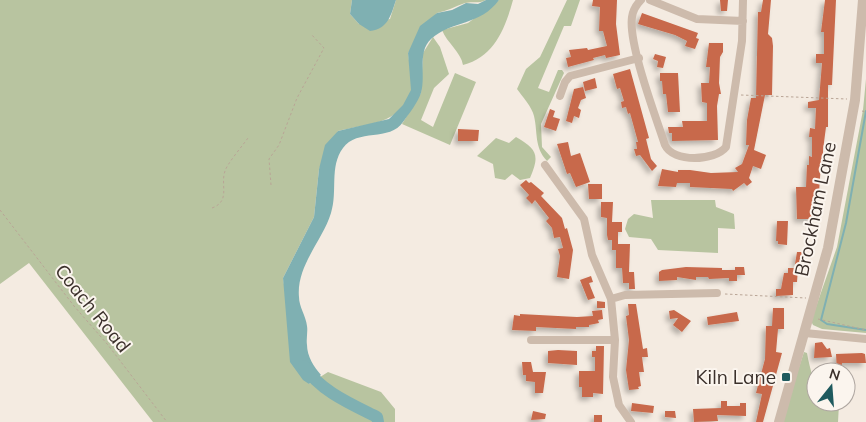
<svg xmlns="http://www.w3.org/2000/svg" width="866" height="422" viewBox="0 0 866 422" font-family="Mulish,sans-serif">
  <defs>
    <filter id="shadow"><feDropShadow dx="-3.5" dy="3.5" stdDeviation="2.5" flood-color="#0004"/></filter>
  </defs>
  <rect width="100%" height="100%" fill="#f4ebe1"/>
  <!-- green -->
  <path fill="#b8c4a0" d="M0,0H352L350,14L359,24L390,19L396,0H486C478,4 473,1 465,3C456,6 447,11 437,13L408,53C409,62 413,83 411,91C401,125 365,124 338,131L319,169L314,217L283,278L288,312L309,384L328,372L381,392L395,409V422H153L29,263L0,284Z
    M499,0H513C505,29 494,57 463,65C461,52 447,43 442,30L468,23Z
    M567,0H580L571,26H564L538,88L549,92L558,70H562L564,73L541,124L542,147L551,157L547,161C534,147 538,133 534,116C532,107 522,96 517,89L526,69L540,57Z
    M433,37L440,47L449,74L434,88L421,120L433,127L455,73L476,82L450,145L402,124L421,93L423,53Z
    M866,79V333L822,329L813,325L811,321L837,247L863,110Z
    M516,137C537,149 540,155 530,178L520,180L512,174L505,180L495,178L493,164L477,156L496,138L509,143Z
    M651,200H715L716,207L734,214L735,229L718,228V253L658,250L651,239L629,237L625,229L628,219L634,214L653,218Z
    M804,352L807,353C810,372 816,382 816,402H837L839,404L838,422H781Z"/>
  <!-- water -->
  <path fill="#7fb0b2" d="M352,0H396C391,15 388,29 370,31L359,24L350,14Z
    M486,0H499C480,26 452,20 431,39C417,52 426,75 421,93C418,102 409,114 403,122C390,142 357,128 343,148C329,167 338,191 331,213C323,240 296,266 299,297C299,307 306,316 307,326C308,332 306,339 307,345C307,356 314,367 321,375L309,384L303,380L290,362L283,278L314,217L319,169L325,145L338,131L389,119L403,105L411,90L408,53L420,26L437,13L452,10L466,3L478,4Z"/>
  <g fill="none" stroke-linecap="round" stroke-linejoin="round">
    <!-- stream -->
    <path stroke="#7fb0b2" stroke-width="2" d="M866,111L846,223L821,320L827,324L866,330"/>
    <!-- river -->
    <path stroke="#7fb0b2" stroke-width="12" d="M304,366C320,391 351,404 377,417L378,422"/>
  </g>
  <!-- building -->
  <path fill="#c8694b" filter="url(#shadow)" d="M593,0H617L616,24L620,55L606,58L605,55L593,58L594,60L568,67L566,58L571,57L569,50L587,48L588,50L607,46L603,31H599L600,7L592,6Z
    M720,0H728L727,11H721Z
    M763,0H771L768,34L772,38L773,46L772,95H765L754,150L766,155L761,169L753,166L749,178L752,182L747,186L744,183L733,191L732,189L690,187V183H677L676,187L658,186L662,169L678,172V170H690L711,173L738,172L735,168L742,164L749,145H746L747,120L751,98H756L758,12H761Z
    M825,0H836L832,85H828V127H826L823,150V164L821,163L819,193H814L812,219H797L796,187H806L807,165H809V156L812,157V137H809L810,128L815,129L816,108H808V102L819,100L822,63H816V54H824V32H821Z
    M642,13L698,33L696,38L699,39L695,49L685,46L687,41L675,35L638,24Z
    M709,43H723V52L720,57L719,83L721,94H719L717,106L718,140L672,141V133H669L668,127H683L682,121H707V103L702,102L701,83H709L710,67H706Z
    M655,54L666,57L663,68L657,67L658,61L653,59Z
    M630,69L649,138L646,139L651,159L657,166L652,171L640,155L636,156L634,149H637L636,142H638L630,113L628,114L626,107L622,108L621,102L624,101L620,88L617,89L613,74Z
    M660,73H678L680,112H668L666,94H663L662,81H660Z
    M595,78L597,88L585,91L583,82Z
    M583,87L586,98L581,100L578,108L581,110L579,118L574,116L572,123L566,121L574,89Z
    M550,109L555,111L553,117L560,119L556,131L544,127Z
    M458,129L479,130L478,141H458Z
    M568,142L571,156L580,153L590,182L576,187L570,173L567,174L557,144Z
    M526,180L529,183L531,182L544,193L541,196L562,218L565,229L567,228L573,250L569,279L557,277L560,256L558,249L563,248L560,237L554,238L552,228L546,221L549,218L535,200L532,204L526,198L529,195L520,185Z
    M588,184H602V199H589Z
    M601,202H613L612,222H622V232H618V244H630L629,272H634L635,289H629V283H623L622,268H616V250H612V240H608L607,235V218L601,217Z
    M777,221H788L787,245L778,244V241H776Z
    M797,252H803V264H795Z
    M686,267L722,268V270H735V267H744L745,275H737V281H729V278L709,279L708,277H696V280L677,277V280L659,281V272L662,270Z
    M788,268H798L797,282H793V295L776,296V289H781L784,273H788Z
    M591,276L593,282L589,283L595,298L588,300L580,280Z
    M597,301L605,302V308H597Z
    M628,304H636L643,349L647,348L648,357H642L644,372H639L641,386L638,387L639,389L629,390L626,370L629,340L626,316L629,315Z
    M773,308H784V329H778L776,352L782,353L763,422H756L762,394L756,393L765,359L766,326H772Z
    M602,310L603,319L598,320L599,323L589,325V327H576V329L536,327V331L512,330L514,315L520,316V314L577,317L593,316L592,311Z
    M674,310L691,321L682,332L673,325L678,318L670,319L669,311Z
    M737,312L739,321L708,325L707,317Z
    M822,342L827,349L830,348L832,357L814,358L815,343Z
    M596,346H604L603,394L593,393V397H582V387H579V371H595V357H592V351H596Z
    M558,350L577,351V365L548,363V351Z
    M862,353L865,354L866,363H842L841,372H837L836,354Z
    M522,362H531L533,372H546L543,393H535V382L526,381V375H523Z
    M721,401H727V406H740V403H746V416L717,415L718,421L694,422L693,409L721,408Z
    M632,403L654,406L653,413L631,411Z
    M533,411L546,414L545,419L531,420Z
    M665,411H675L676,418L665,417Z
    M594,415H602V422H594Z"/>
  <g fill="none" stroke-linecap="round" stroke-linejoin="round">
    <!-- path -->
    <path stroke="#b9a596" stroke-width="1" stroke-dasharray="2.5 2.5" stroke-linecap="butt" d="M741,95L847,99
      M862,111L866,112
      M271,185L269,159L279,145L297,98L324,48L311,34
      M212,208C231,201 220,185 225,171C227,164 243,145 248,138
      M0,210L74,306L108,345L167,422
      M725,294L806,298
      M818,319L866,330"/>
    <!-- minor -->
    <path stroke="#cdbbac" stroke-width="8" d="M641,0C636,5 633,10 632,17C628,44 656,117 665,145C673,163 715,161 726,147L742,41L743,0
      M650,0L697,19L743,21
      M560,96L565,82L570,76L639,58
      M545,165L584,219L592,255L611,299L615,340L613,377L619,405L631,422
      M611,299L625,295L717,293
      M805,333L866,339
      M531,340H615"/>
    <!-- tertiary -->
    <path stroke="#cdbbac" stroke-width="10" d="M779,422L828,248L855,100L863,0"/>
  </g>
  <!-- markers -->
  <rect fill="#1f5a5e" stroke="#fbf5ee" stroke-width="2" x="781" y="372" width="10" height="10" rx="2.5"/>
  <g text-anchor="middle" stroke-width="4" stroke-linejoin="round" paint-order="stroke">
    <!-- street labels -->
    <g font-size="19" fill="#3b302b" stroke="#fbf5ee">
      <text transform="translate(815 209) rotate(-78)" y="7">Brockham Lane</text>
      <text transform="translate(93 308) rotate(51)" y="7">Coach Road</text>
    </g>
    <!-- poi labels -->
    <g font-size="19" fill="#3b302b" stroke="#fbf5ee" text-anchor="end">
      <text x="776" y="384">Kiln Lane</text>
    </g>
  </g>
  <!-- north arrow -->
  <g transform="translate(831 387) rotate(17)"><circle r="24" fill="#fbf5ee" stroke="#aea6a0"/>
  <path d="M0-4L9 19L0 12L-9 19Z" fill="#1f5a5e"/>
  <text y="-8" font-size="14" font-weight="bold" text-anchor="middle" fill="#3b302b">N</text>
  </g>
</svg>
